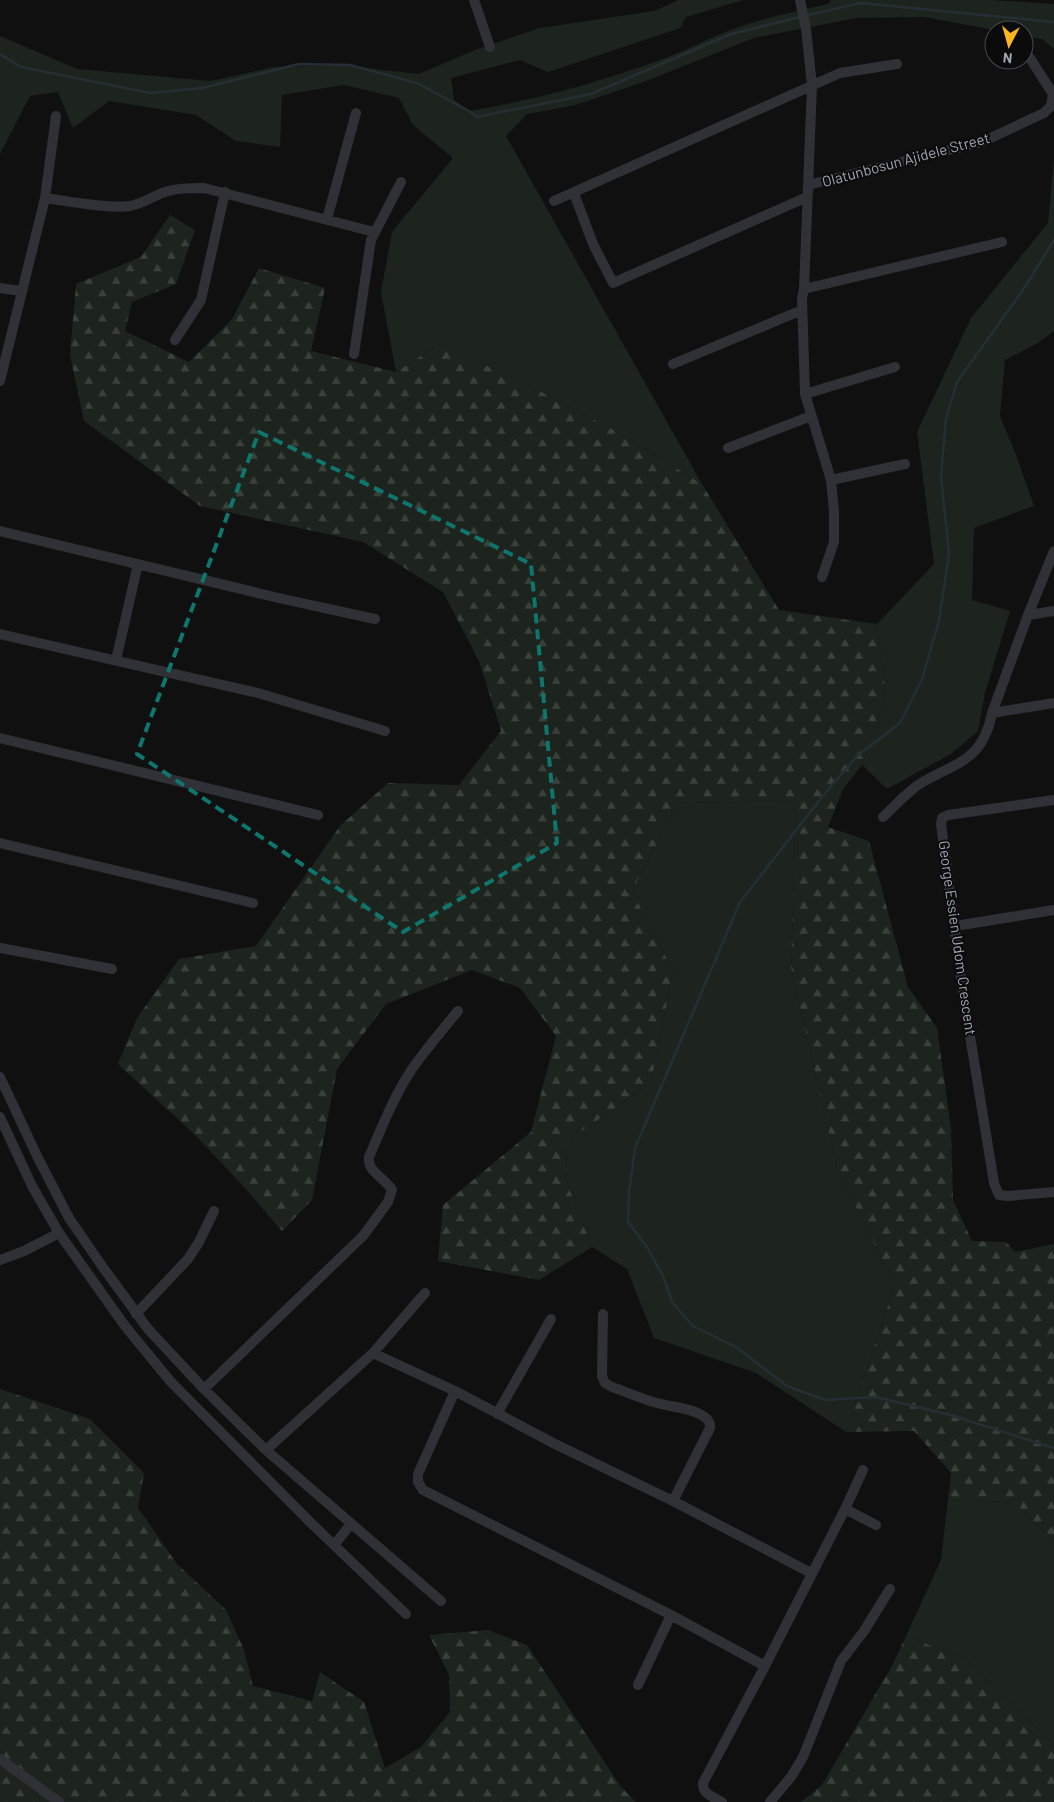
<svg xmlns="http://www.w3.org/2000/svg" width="1054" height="1802" viewBox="0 0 1054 1802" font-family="Barlow,sans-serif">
  <defs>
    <pattern id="forest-firs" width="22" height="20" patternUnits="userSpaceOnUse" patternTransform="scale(1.25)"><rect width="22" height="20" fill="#1c241d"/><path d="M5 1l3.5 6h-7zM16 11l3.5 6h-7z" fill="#3a413b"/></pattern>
  </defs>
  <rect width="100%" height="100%" fill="#101011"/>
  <!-- grass -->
  <path fill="#1c241d" d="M679,0H743L686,17L680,28L548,72L520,60L451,78L454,100L470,111C534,100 598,83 660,60C685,51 708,39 733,29C764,18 796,11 828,4L831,0H992L1054,4V49L1042,39L1024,36V30H994L925,17L856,18L754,38L646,81L576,105L527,114L506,136L702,484L614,430L511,376L438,345L396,372L381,292L392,232L453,158L413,125L399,98L344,85L282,95L280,147L236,141L196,115L109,101L73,128L58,92L30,96L0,154V36L77,69L211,81L274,67L338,65L419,74L475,50L540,28L654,11Z
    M1054,158V331L1038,343L1005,360L1000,416L1018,460L1034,506L974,528L972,600L1010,611L985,693L978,731L951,754L887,789L862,765L886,696L877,624L934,564L917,432L971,318L1048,223Z
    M796,801L791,968L838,1172L895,1284L846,1432L756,1373L654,1338L627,1269L592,1247L567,1183L566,1142L651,1083L673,971L632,891L678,803Z
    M948,1500L1014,1502L1054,1541V1745L967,1660L906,1636L941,1560Z"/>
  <!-- forest -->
  <path fill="url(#forest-firs)" d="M170,215L195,230L176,284L132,302L125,331L189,362L232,319L259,268L325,288L311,351L396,372L438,345L511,376L614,430L702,484L779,610L877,624L886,696L862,765L843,789L828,827L869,841L908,987L937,1028L951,1128L953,1200L972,1241L1006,1242L1015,1252L1054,1244V1541L1014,1502L948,1500L951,1473L914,1431L846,1432L895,1284L838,1172L791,968L796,801L678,803L632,891L673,971L651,1083L566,1142L567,1183L592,1247L539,1280L438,1261L443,1205L531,1132L556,1036L520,988L472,970L386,1004L337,1069L312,1200L282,1231L245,1188L193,1133L118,1064L137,1018L179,959L256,946L340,826L388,783L459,785L501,731L479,661L443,592L363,542L200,506L84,421L70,355L76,284L141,257Z
    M0,1389L90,1419L144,1473L138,1508L177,1564L226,1610L244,1650L253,1686L312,1701L320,1672L364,1702L385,1768L421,1747L450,1712L449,1675L429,1635L488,1630L527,1645L621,1787L636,1802H0Z
    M906,1636L967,1660L1054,1745V1802H801L822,1785L893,1664Z"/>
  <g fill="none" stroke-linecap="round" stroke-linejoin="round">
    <!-- stream -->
    <path stroke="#262e35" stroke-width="2.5" d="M805,16L860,3L1054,22
      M0,54L21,67L150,93L202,88L299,64L350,65L417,83L469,111L477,117L591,94L731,34L800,17
      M1054,240L1025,287L957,382L946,418L941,476L949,553L939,621L922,679L900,723L857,756L826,792L740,902L635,1148L629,1192L628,1222L647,1247L663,1276L672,1302L693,1326L736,1347L787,1386L825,1400L876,1397L947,1414L1054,1448"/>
    <!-- minor -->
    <path stroke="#303136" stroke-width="10" d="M474,0L490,47
      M800,0L806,29L812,85L804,289L802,298L805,394L831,480L834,511V542L822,577
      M808,185L982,142L1044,113L1051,106L1053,94L1024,49
      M575,196L593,244L613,283L807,197
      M45,198C68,201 108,209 130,206C141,204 151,198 162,193C175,188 190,188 204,188L374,232
      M554,201L840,73L897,64
      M327,219L356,113
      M0,288L21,291
      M804,289L1002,242
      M175,340L201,300L225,192
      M354,354L371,240L401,182
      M673,364L802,310
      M0,381L45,198L56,116
      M805,394L895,367
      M728,448L811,416
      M831,480L905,464
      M0,531L283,599L375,619
      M1028,615L1054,611
      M0,634L258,693L385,731
      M116,660L138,564
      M992,713L1028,615L1054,551
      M0,738L318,815
      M1054,800L948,815L942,818L941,824L963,993L994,1183L999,1195L1008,1196L1054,1192
      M883,817C895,806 907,792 921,783C958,762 983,760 992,713L1054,703
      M0,843L253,903
      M955,926L1054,910
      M0,948L112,969
      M0,1077L37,1156L69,1218L102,1266L148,1329L204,1389L266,1450L441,1601
      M0,1117L32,1186L59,1233L125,1326L171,1382L312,1524L406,1614
      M0,1260L24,1251L59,1233
      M136,1314L188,1259L199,1242L214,1211
      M603,1314L602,1376L605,1383L612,1387C627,1392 641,1399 657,1403C669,1407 712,1409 710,1428L673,1501
      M373,1353L455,1391L553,1443L673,1501L811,1573
      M204,1389L363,1236L388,1202L392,1190C385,1178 367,1172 369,1157C382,1127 394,1096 412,1069C426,1049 442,1030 458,1011
      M455,1391L418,1474V1482L423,1490L671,1615L765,1666
      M497,1414L551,1319
      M266,1450L373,1353L425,1293
      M845,1509L876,1525
      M335,1544L351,1524
      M638,1685L671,1615
      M0,1759L59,1802
      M722,1802C713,1797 702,1794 703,1783L765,1666L845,1509L863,1470
      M770,1802L791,1777L803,1757L841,1661L864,1631L890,1589"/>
  </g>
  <!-- marked area -->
  <path fill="none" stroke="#0f766e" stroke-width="4" stroke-dasharray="10 6" stroke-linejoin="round" d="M259,432L531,564L557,843L403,932L137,754Z"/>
  <g text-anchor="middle" stroke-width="4" stroke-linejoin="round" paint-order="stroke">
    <!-- street labels -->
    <g font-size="15" fill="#a0a5b3" stroke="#0b0b0c">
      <text transform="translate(906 160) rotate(-15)" y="5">Olatunbosun Ajidele Street</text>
      <text transform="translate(957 938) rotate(82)" y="5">George Essien Udom Crescent</text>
    </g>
  </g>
  <!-- north arrow -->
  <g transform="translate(1009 45) rotate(186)"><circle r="24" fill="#0b0b0c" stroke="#47494f"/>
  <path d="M0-4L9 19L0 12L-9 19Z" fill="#feb71b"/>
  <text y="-8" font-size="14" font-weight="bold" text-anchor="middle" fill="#a0a5b3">N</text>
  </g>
</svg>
